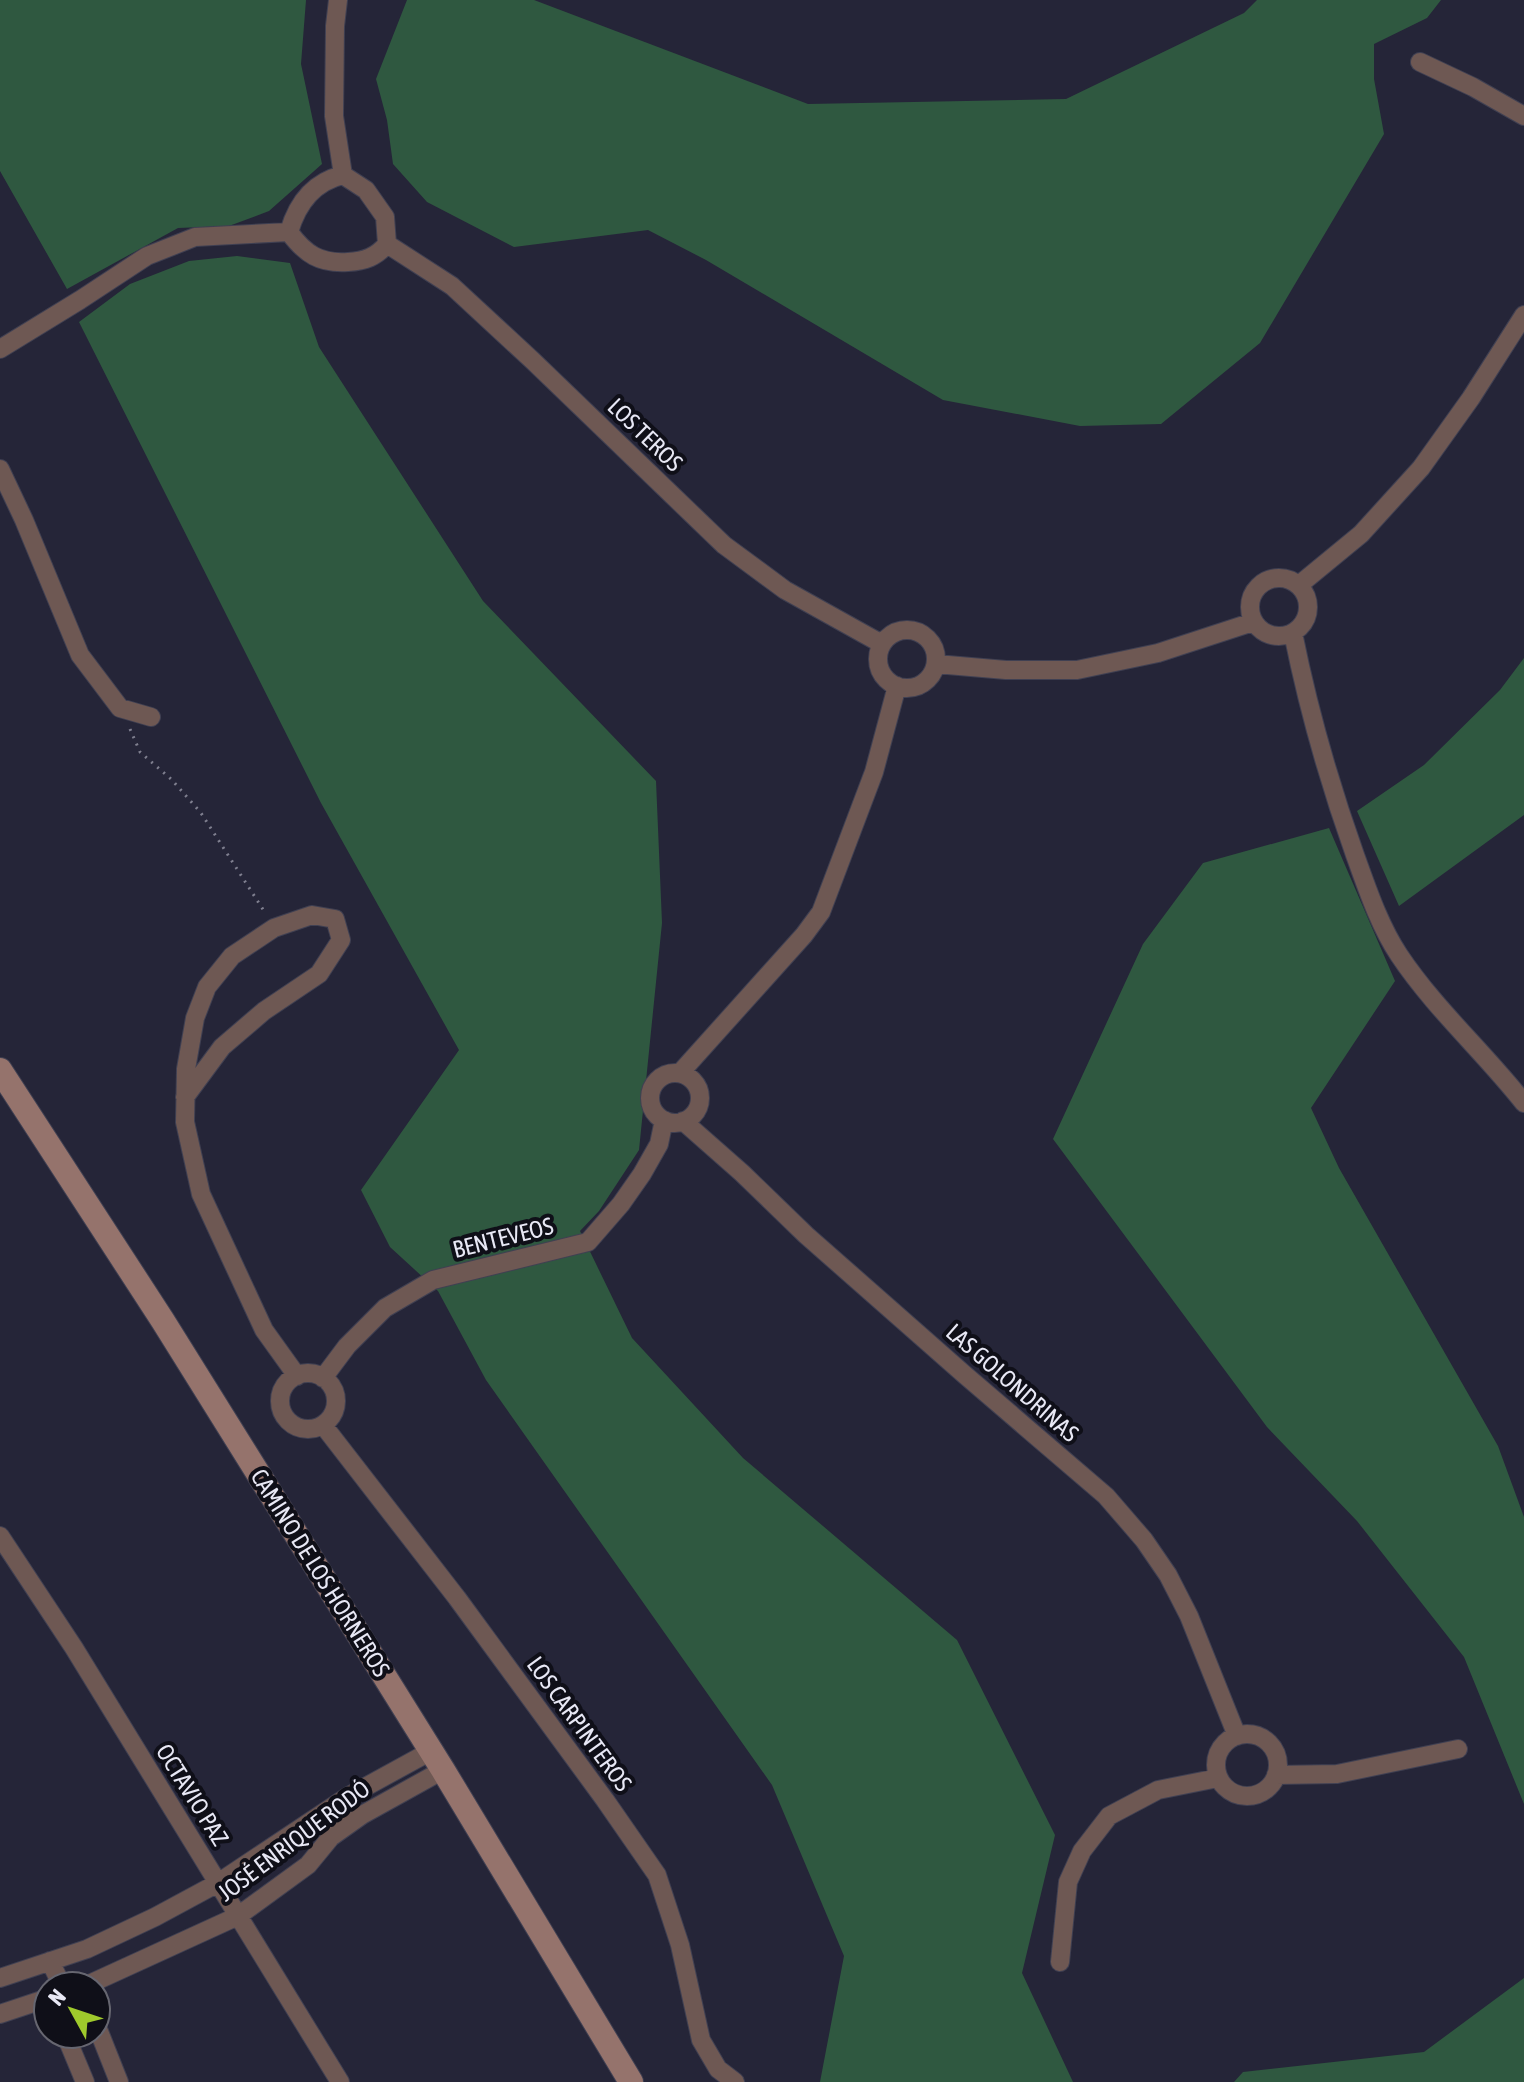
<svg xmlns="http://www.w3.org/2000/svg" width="1524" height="2082" viewBox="0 0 1524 2082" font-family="'Asap Condensed',sans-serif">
  <rect width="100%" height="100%" fill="#252538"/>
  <!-- green -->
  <path fill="#2f5840" d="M0,0H306L301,64L322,164L269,211L229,226L178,228L67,289L0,171Z
    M407,0H534L808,104L1066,99L1244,13L1257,0H1441L1427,18L1374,44V79L1384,134L1260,343L1161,424L1080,426L943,400L706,260L648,230L514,247L427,202L393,164L387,120L376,79Z
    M237,256L290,263L319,347L483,601L656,781L662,923L639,1150L599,1211L580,1231L632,1338L743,1458L957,1640L1055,1835L1022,1973L1073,2082H820L844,1956L772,1785L486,1380L438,1291L390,1247L361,1190L459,1050L321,803L79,322L130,284L189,261Z
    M1524,658V815L1399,906L1357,811L1424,765L1500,690Z
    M1329,828L1395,981L1311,1108L1339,1168L1498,1446L1524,1517V1804L1464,1657L1357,1521L1267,1427L1053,1139L1143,944L1203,863Z
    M1524,1978V2082H1234L1243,2072L1424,2052Z"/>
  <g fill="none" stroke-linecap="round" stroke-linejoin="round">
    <defs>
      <path id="street" d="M338,0L335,26L334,116L343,175
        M1420,62L1473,87L1524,116
        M343,175L366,190L385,217L387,244C376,257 365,261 348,262C320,264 305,254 289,232C297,204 313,182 343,175Z
        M387,244L452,286L532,360L724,545L785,590L882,644
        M0,349L80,300L147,256L195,237L289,232
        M0,469L24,520L80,655L120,708L151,717
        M1250 607a29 29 0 1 1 58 0a29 29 0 1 1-58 0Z
        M1299,585L1361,534L1421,468L1471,398L1524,315
        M878 659a29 29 0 1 1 58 0a29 29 0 1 1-58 0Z
        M1293,633C1308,708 1329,782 1355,855C1367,888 1379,925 1399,955C1435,1009 1484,1052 1524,1103
        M936,664L1006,670H1077L1158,653L1253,622
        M680,1073L804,935L821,912L874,772L897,686
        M650 1098a25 25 0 1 1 50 0a25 25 0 1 1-50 0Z
        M185,1097L222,1047L264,1011L319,974L341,940L335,919L312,915L274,928L232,956L207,987L195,1018L186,1069L185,1122L201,1194L264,1330L297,1376
        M683,1121L742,1173L806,1235L965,1375L1106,1496L1144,1540L1168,1575L1189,1616L1237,1736
        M280 1401a28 28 0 1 1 56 0a28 28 0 1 1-56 0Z
        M323,1378L347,1346L385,1308L433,1280L588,1242L621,1204L642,1174L659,1144L664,1120
        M323,1425L457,1598L605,1800L657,1875L680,1945L701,2040L718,2069L735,2082
        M0,1536L74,1648L340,2082
        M1216 1765a31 31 0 1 1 62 0a31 31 0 1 1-62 0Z
        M1276,1775L1337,1774L1458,1749
        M50,1961L62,1986
        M1060,1962L1068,1882L1082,1851L1109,1816L1158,1790L1218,1778
        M0,1978L87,1949L155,1917L218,1883L347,1797L431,1751
        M85,1986L238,1916L308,1865L331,1837L362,1815L443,1770
        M0,2014L48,1998
        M96,2024L119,2082
        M65,2034L85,2082"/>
      <path id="secondary" d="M0,1070L163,1321L443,1770L631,2082"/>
    </defs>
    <!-- street casing -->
    <use href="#street" stroke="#404052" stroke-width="20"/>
    <!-- secondary casing -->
    <use href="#secondary" stroke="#404052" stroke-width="26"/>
    <!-- path -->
    <path stroke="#7f7f8f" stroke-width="3" stroke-dasharray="2 6" stroke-linecap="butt" d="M130,729L140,752L171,779L201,813L264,911"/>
    <!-- street -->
    <use href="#street" stroke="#6e5853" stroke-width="18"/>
    <!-- secondary -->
    <use href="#secondary" stroke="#95736c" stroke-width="24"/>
  </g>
  <g text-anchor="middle" stroke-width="8" stroke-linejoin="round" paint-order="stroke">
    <!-- street labels -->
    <g font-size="24" fill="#e8e8f5" stroke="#0f0f18">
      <text transform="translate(645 435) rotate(44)" y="8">LOS TEROS</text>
      <text transform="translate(503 1238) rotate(-14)" y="8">BENTEVEOS</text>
      <text transform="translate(1012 1383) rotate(41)" y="8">LAS GOLONDRINAS</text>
      <text transform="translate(320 1573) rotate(58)" y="8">CAMINO DE LOS HORNEROS</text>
      <text transform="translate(579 1724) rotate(54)" y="8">LOS CARPINTEROS</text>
      <text transform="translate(192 1795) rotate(58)" y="8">OCTAVIO PAZ</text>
      <text transform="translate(294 1841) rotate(-37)" y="8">JOSÉ ENRIQUE RODÓ</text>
    </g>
  </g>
  <!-- north arrow -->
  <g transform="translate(72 2010) rotate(310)"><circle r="38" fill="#0f0f18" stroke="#666670" stroke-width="2"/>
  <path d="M0-6L14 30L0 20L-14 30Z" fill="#9fca2c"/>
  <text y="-12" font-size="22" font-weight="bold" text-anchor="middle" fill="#e8e8f5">N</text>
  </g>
</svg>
